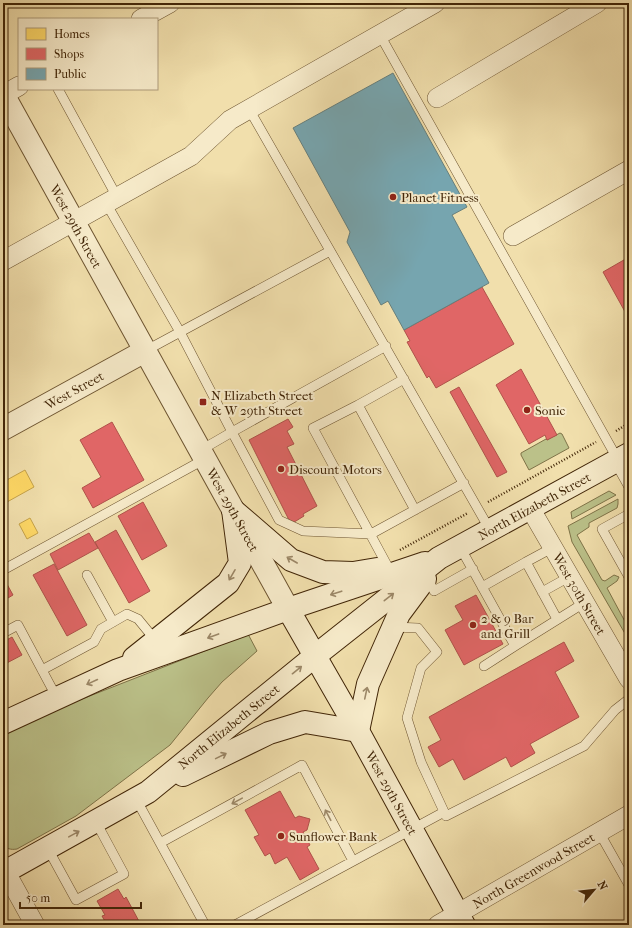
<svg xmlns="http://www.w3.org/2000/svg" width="632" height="928" viewBox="0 0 632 928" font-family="'IM FELL French Canon',serif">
  <rect width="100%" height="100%" fill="#f1dfac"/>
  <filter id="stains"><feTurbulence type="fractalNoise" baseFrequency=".005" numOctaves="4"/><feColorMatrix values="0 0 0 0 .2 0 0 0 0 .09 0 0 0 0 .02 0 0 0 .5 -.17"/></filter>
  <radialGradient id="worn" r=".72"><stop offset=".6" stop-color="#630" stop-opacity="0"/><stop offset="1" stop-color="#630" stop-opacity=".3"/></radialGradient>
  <!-- green -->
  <path fill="#bbc189" stroke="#7e7348" d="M560,433L562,434L569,448L529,470L521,455V453L546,439L547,440Z
    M609,491L616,495L572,519L571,512Z
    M618,499V504L617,508L589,523V527L577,535L602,580L605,581L614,575L619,577L617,581L607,588L629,629V637H627L572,542L568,526Z
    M248,634L257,651L222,682L208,698L170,745L76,816L17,849C11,850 6,849 3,844V733L36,717Z"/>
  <!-- homes -->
  <path fill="#ffd966" stroke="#c6a34a" d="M25,470L34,487L7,502L3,495V485L6,483L5,481Z
    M30,518L38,533L27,539L19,524Z"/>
  <!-- shops -->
  <path fill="#e06666" stroke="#b0524a" d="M629,257V319L603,272Z
    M482,287L514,344L436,388L429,376L427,378L407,342L410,341L404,330Z
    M521,369L557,435L547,440L545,435L529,444L496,385Z
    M459,387L507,472L497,477L450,392Z
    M288,419L293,427L287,431L294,444L287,447L317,506L303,514L304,516L291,524L249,440Z
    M112,422L144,480L93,508L82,488L101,477L80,440Z
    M143,502L167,546L142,560L118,516Z
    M116,530L150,591L129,603L95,542Z
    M89,533L98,548L58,570L50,554Z
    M54,564L87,625L67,636L33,575Z
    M3,577L13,595L3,601Z
    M476,595L503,644L464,665L445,630L463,620L455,606Z
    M12,637L22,655L3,665V642Z
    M564,642L574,661L555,672L579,717L530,744L535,753L511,767L506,757L464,780L453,759L439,767L428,747L441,740L429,717Z
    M280,791L295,818L299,816L310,819L307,830L303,832L310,845L307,847L319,869L300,880L287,857L275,864L270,853L265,856L254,837L259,835L245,810Z
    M118,889L124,899L126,897L141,925H107L102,916L105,915L97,901Z"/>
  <!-- public -->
  <path fill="#76a5af" stroke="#667f7d" d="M393,73L467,207L452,215L489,283L404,330L388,301L381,305L347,242L350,232L293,128Z"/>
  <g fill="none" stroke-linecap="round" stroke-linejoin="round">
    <defs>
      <path id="service" d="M380,35L618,460
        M58,89L117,197
        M249,109L490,530
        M106,203L180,332L232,432L386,346
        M145,351L330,251
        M358,405L404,379
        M201,450L232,432L279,520L303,531L371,534L464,483
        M615,462L629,487
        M629,514L602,529L629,577
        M460,547L515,646L584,603
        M526,562L552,548
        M388,567L313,428L358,405L415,510
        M3,570L205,459
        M87,575L113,622
        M427,577L434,591L473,569
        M482,587L526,562L557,619
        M542,592L569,577
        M394,627L418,628L437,652L421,668L407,718L421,762L446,816L584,746L615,710L629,699
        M3,633L18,625L57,698
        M484,666L515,646
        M42,670L94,642L101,629L127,614L138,619L156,641
        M136,799L205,925
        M599,832L629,885
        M160,843L302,765L353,861
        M48,849L76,900L124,874L96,822
        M235,925L444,812"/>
      <g id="minor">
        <path d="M141,19L170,3"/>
        <path d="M3,95L19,86"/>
        <path d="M437,98L597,3"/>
        <path d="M513,236L629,170"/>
        <path d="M3,261L191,156L230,120L435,3"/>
        <path id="s1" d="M530,508L629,679"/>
        <path d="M3,867L35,925"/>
        <path id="s2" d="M438,925L629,815"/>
      </g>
      <g id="tertiary">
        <path id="s3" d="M3,94L288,609"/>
        <path id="s4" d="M3,429L145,351"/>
      </g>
      <g id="secondary">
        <path d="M233,510L291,560L323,572L353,573L377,569"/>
        <path id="s5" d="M288,609L358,731L464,925"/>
        <path d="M134,658L228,583L240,563L233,510"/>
        <path d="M3,723L118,670L288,609L425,563"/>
        <path d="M183,775L269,733L305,722L358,731L368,684L399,614L425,579"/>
        <path id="s6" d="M3,873L148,792L315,656L439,558L629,454"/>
      </g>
    </defs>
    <!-- service casing -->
    <use href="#service" stroke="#6d5430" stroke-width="10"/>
    <!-- minor casing -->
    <use href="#minor" stroke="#6d5430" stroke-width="20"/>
    <!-- tertiary casing -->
    <use href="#tertiary" stroke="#6d5430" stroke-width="24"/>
    <!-- secondary casing -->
    <use href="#secondary" stroke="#412507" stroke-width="24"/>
    <!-- path -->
    <path stroke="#412507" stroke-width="2.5" stroke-dasharray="1 2" stroke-linecap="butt" d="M616,431L629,423
      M488,502L596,442
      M400,550L468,513"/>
    <!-- service -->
    <use href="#service" stroke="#f6eac9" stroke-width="9"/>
    <!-- minor -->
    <use href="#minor" stroke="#f6eac9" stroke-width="19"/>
    <!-- tertiary -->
    <use href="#tertiary" stroke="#f6eac9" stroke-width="22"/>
    <!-- secondary -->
    <use href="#secondary" stroke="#f6eac9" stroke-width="22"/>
  </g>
  <!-- one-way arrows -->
  <defs><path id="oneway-shaft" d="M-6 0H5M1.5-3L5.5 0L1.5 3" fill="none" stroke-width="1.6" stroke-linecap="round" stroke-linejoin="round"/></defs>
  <g stroke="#9c8868">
    <use href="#oneway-shaft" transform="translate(292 560) rotate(-150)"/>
    <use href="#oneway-shaft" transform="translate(232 575) rotate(120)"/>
    <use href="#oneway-shaft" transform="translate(336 593) rotate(162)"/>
    <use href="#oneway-shaft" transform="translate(389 597) rotate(-38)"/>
    <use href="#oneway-shaft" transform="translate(213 636) rotate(160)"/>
    <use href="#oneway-shaft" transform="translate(297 670) rotate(-39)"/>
    <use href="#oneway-shaft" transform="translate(92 682) rotate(155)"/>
    <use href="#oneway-shaft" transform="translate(366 693) rotate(-78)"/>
    <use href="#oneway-shaft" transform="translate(221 756) rotate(-26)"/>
    <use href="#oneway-shaft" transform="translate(237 801) rotate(151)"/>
    <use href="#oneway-shaft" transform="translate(328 815) rotate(-118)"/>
    <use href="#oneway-shaft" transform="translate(74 834) rotate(-29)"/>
  </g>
  <!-- markers -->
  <g fill="#8f2418" stroke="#f6eac9" stroke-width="1.5">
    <circle cx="393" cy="197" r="4"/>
    <rect x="199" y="398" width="8" height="8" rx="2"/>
    <circle cx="527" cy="410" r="4"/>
    <circle cx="281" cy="469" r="4"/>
    <circle cx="473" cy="625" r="4"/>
    <circle cx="281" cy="836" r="4"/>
  </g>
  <g text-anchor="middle" stroke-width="4" stroke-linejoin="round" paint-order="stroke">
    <!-- poi labels -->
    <g font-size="13" fill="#412507" stroke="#f6eac9" text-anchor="start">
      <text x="401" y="202">Planet Fitness</text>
      <text x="211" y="400">N Elizabeth Street<tspan x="211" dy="15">&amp; W 29th Street</tspan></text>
      <text x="535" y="415">Sonic</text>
      <text x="289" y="474">Discount Motors</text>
      <text x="481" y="623">2 &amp; 9 Bar<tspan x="481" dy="15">and Grill</tspan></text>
      <text x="289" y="841">Sunflower Bank</text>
    </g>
    <!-- street labels -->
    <g font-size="13" fill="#412507" stroke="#f6eac9">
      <text dy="5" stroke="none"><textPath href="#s3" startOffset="151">West 29th Street</textPath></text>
      <text dy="5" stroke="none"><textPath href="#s4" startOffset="81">West Street</textPath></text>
      <text dy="5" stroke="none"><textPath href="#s6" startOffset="648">North Elizabeth Street</textPath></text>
      <text dy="5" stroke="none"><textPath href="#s3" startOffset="475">West 29th Street</textPath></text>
      <text dy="5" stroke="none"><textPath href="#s1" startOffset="99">West 30th Street</textPath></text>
      <text dy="5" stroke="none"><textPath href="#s6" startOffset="270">North Elizabeth Street</textPath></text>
      <text dy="5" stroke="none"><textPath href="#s5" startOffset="211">West 29th Street</textPath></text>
      <text dy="5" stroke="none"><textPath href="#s2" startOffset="110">North Greenwood Street</textPath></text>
    </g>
  </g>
  <!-- margin -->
  <rect width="632" height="928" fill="none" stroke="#f1dfac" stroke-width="16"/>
  <rect x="4" y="4" width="624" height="920" fill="none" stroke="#412507" stroke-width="2"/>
  <rect x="8" y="8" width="616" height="912" fill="none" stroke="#412507"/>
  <!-- legend -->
  <rect x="18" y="18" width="140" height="72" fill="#f6eac9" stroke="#ae9b7b"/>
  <rect x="26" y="28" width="20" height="12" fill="#ffd966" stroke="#ae9b7b"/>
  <text x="54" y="38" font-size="12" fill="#412507">Homes</text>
  <rect x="26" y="48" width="20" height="12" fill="#e06666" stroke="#ae9b7b"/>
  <text x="54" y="58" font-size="12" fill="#412507">Shops</text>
  <rect x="26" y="68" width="20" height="12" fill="#76a5af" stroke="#ae9b7b"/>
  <text x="54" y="78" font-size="12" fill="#412507">Public</text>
  <!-- north arrow -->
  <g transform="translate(594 890) rotate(62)" stroke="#f6eac9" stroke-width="3" paint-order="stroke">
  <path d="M0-3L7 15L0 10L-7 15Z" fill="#412507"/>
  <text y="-6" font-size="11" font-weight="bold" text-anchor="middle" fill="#412507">N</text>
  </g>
  <!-- scale -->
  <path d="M20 902v6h121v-6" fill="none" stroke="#412507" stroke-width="2"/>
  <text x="26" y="902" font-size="12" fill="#412507" stroke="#f6eac9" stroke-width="3" paint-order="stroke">50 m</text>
  <rect width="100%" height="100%" filter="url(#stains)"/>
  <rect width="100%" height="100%" fill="url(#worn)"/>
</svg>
